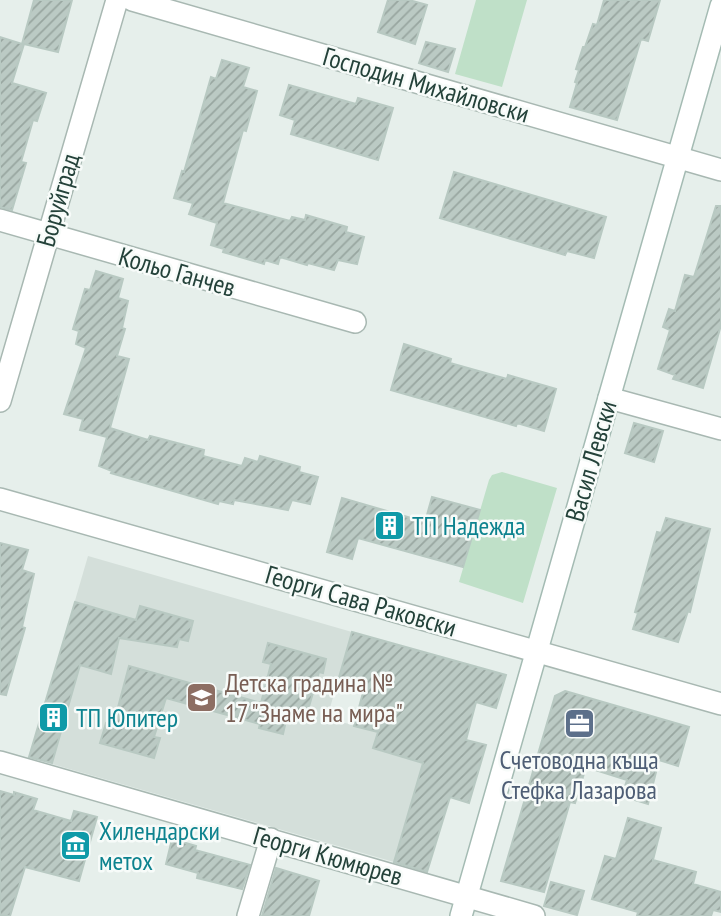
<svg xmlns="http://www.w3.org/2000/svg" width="721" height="916" viewBox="0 0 721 916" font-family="'PT Sans Narrow',sans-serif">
  <defs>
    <pattern id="building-hatch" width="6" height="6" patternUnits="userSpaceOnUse" patternTransform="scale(1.75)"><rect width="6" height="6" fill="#bbcac4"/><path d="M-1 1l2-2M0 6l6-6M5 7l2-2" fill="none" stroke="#98a6a0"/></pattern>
  </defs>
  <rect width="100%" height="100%" fill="#e6efeb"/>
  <!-- built -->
  <path fill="#d4dfda" d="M88,556L352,632L327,718L378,732L373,748L423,762L394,862L52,764L80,666L58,659Z"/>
  <!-- garden -->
  <path fill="#bfe0c8" d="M476,0H527L502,87L455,74Z
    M502,472L557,488L523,603L459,582L489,480L492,475Z"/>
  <!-- building -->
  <path fill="url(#building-hatch)" stroke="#b8c9c2" stroke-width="2" d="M34,0H72L58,52L24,44L12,83L46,93L37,121L33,120L21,162L26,163L12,210L0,207V37L22,44Z
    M388,0H409L427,5L415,44L378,32Z
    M604,0H660L648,41L641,39L617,120L570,107L577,83L575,82L579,70L576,69L583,47H585L593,24L597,25Z
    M426,42L455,49L448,72L419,63Z
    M222,60L249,68L243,87L257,91L246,131L243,130L223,203L290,221L292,217L305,220L306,215L347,227L346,232L364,237L357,264L338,260L334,270L308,263L307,265L280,257L278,264L265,260L264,264L223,252L224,249L211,245L217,223L189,214L193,203L174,198L182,171L184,172L211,77L216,79Z
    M289,85L356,104L358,98L393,108L378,160L291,134L295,120L280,115Z
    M454,172L606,217L594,258L567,251L565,255L440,218Z
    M716,206H721V325L703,388L673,379L675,375L658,369L670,330L663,327L669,309L675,311L685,275L694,277Z
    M96,271L123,279L118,298L128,301L122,328L125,329L117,356L129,359L110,428L148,440L150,436L204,450L203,456L242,466L245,458L258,462L260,456L300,467L299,472L318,477L310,504L292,500L288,510L234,500L233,504L219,501L218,504L111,473L112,471L99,466L107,437L80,430L83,419L64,414L86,348L76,344L79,331L73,329L85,289L90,290Z
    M404,344L451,359L450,363L507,379L508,375L556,389L544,431L517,423L516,426L391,390Z
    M634,423L663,431L654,462L625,453Z
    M432,497L480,510L463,567L358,538L352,559L327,552L342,498L425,522Z
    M666,518L710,529L690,612L688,611L678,642L633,629L638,613L635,612L657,532L661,533Z
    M0,543L28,550L22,570L34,574L22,627L25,628L6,695L0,694Z
    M75,602L136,620L140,606L193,621L188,641L179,639L177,647L119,638L111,674L80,665L52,763L29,757Z
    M352,632L506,675L496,708L476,702L466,740L486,745L469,803L450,797L427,872L394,862L423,763L373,748L378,732L354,726L364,689L338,681Z
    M268,643L326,659L323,673L319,672L306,717L288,712L283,734L259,728L260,724L166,698L154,737L160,738L154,758L100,743L106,723L113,726L129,666L261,703L271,664L263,662Z
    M565,691L689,727L678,766L659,760L648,804L622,796L627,780L586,767L575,803L570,802L544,892L501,881L555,696Z
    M0,791L14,795V792L37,799L33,810L71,821L74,811L97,817L79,881L25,867L10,916H0Z
    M628,818L661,828L653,860L696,872L693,884L721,892V912L713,910L711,916H637L638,912L592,899L605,856L616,859Z
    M172,839L196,846L195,850L250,865L242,889L197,878L198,873L166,864Z
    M276,868L319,881L309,916H262Z
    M551,882L584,891L577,915L544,906Z"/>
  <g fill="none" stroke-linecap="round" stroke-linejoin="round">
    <defs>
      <path id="street" d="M132,0L721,170
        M0,220L355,322
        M609,398L721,429
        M0,401L117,0
        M0,499L721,704
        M0,762L534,916
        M248,916L271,839"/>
      <path id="secondary" d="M461,916L721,6"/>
    </defs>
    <!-- street casing -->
    <use href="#street" stroke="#a8b8b2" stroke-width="24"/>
    <!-- secondary casing -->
    <use href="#secondary" stroke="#a4bbb3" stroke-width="24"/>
    <!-- street -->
    <use href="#street" stroke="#fff" stroke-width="21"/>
    <!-- secondary -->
    <use href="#secondary" stroke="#fff" stroke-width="21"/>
  </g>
  <!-- icons -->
  <defs>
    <symbol id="building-square" viewBox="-11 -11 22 22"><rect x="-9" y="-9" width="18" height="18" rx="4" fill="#0f9aa8" stroke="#f7fbf9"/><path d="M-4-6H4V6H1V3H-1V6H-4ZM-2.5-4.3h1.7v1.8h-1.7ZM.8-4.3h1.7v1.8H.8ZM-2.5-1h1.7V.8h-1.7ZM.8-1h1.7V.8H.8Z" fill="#fff"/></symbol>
    <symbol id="school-square" viewBox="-11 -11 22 22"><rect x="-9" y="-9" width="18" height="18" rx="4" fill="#8d6e63" stroke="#f7fbf9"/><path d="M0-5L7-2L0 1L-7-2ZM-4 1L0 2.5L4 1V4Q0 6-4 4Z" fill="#fff"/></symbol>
    <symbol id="office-square" viewBox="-11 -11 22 22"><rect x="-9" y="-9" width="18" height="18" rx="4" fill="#5c6f8a" stroke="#f7fbf9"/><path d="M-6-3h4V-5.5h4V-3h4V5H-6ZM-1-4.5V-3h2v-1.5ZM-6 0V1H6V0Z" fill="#fff"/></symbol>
    <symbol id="museum-square" viewBox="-11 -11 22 22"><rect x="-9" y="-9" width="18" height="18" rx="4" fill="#0f9aa8" stroke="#f7fbf9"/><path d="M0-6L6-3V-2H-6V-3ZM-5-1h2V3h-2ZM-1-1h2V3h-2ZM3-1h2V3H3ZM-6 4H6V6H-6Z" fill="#fff"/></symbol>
  </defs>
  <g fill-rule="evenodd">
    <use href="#building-square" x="372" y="508" width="35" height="35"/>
    <use href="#school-square" x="184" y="680" width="35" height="35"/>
    <use href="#building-square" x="36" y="700" width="35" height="35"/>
    <use href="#office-square" x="562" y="706" width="35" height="35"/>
    <use href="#museum-square" x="58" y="828" width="35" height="35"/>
  </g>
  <g text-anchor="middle" stroke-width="5" stroke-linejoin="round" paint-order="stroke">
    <!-- street labels -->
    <g font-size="26" fill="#24423a" stroke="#f7fbf9">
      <text transform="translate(426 85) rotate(16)" y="9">Господин Михайловски</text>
      <text transform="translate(58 200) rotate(-74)" y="9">Боруйград</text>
      <text transform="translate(177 272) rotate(16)" y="9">Кольо Ганчев</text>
      <text transform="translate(591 461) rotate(-74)" y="9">Васил Левски</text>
      <text transform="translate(361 601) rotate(16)" y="9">Георги Сава Раковски</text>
      <text transform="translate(328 856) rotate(16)" y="9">Георги Кюмюрев</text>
    </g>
    <!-- culture labels -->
    <g font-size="26" fill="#0d838f" stroke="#f7fbf9" text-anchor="start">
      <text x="412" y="535">ТП Надежда</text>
      <text x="76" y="727">ТП Юпитер</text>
      <text x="99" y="840">Хилендарски<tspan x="99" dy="30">метох</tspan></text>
    </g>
    <!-- education labels -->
    <g font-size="26" fill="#785e54" stroke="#f7fbf9" text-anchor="start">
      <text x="225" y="692">Детска градина №<tspan x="225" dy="30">17 "Знаме на мира"</tspan></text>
    </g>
    <!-- service labels -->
    <g font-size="26" fill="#4e5e75" stroke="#f7fbf9">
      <text x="579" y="769">Счетоводна къща<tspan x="579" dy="30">Стефка Лазарова</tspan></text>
    </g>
  </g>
</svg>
